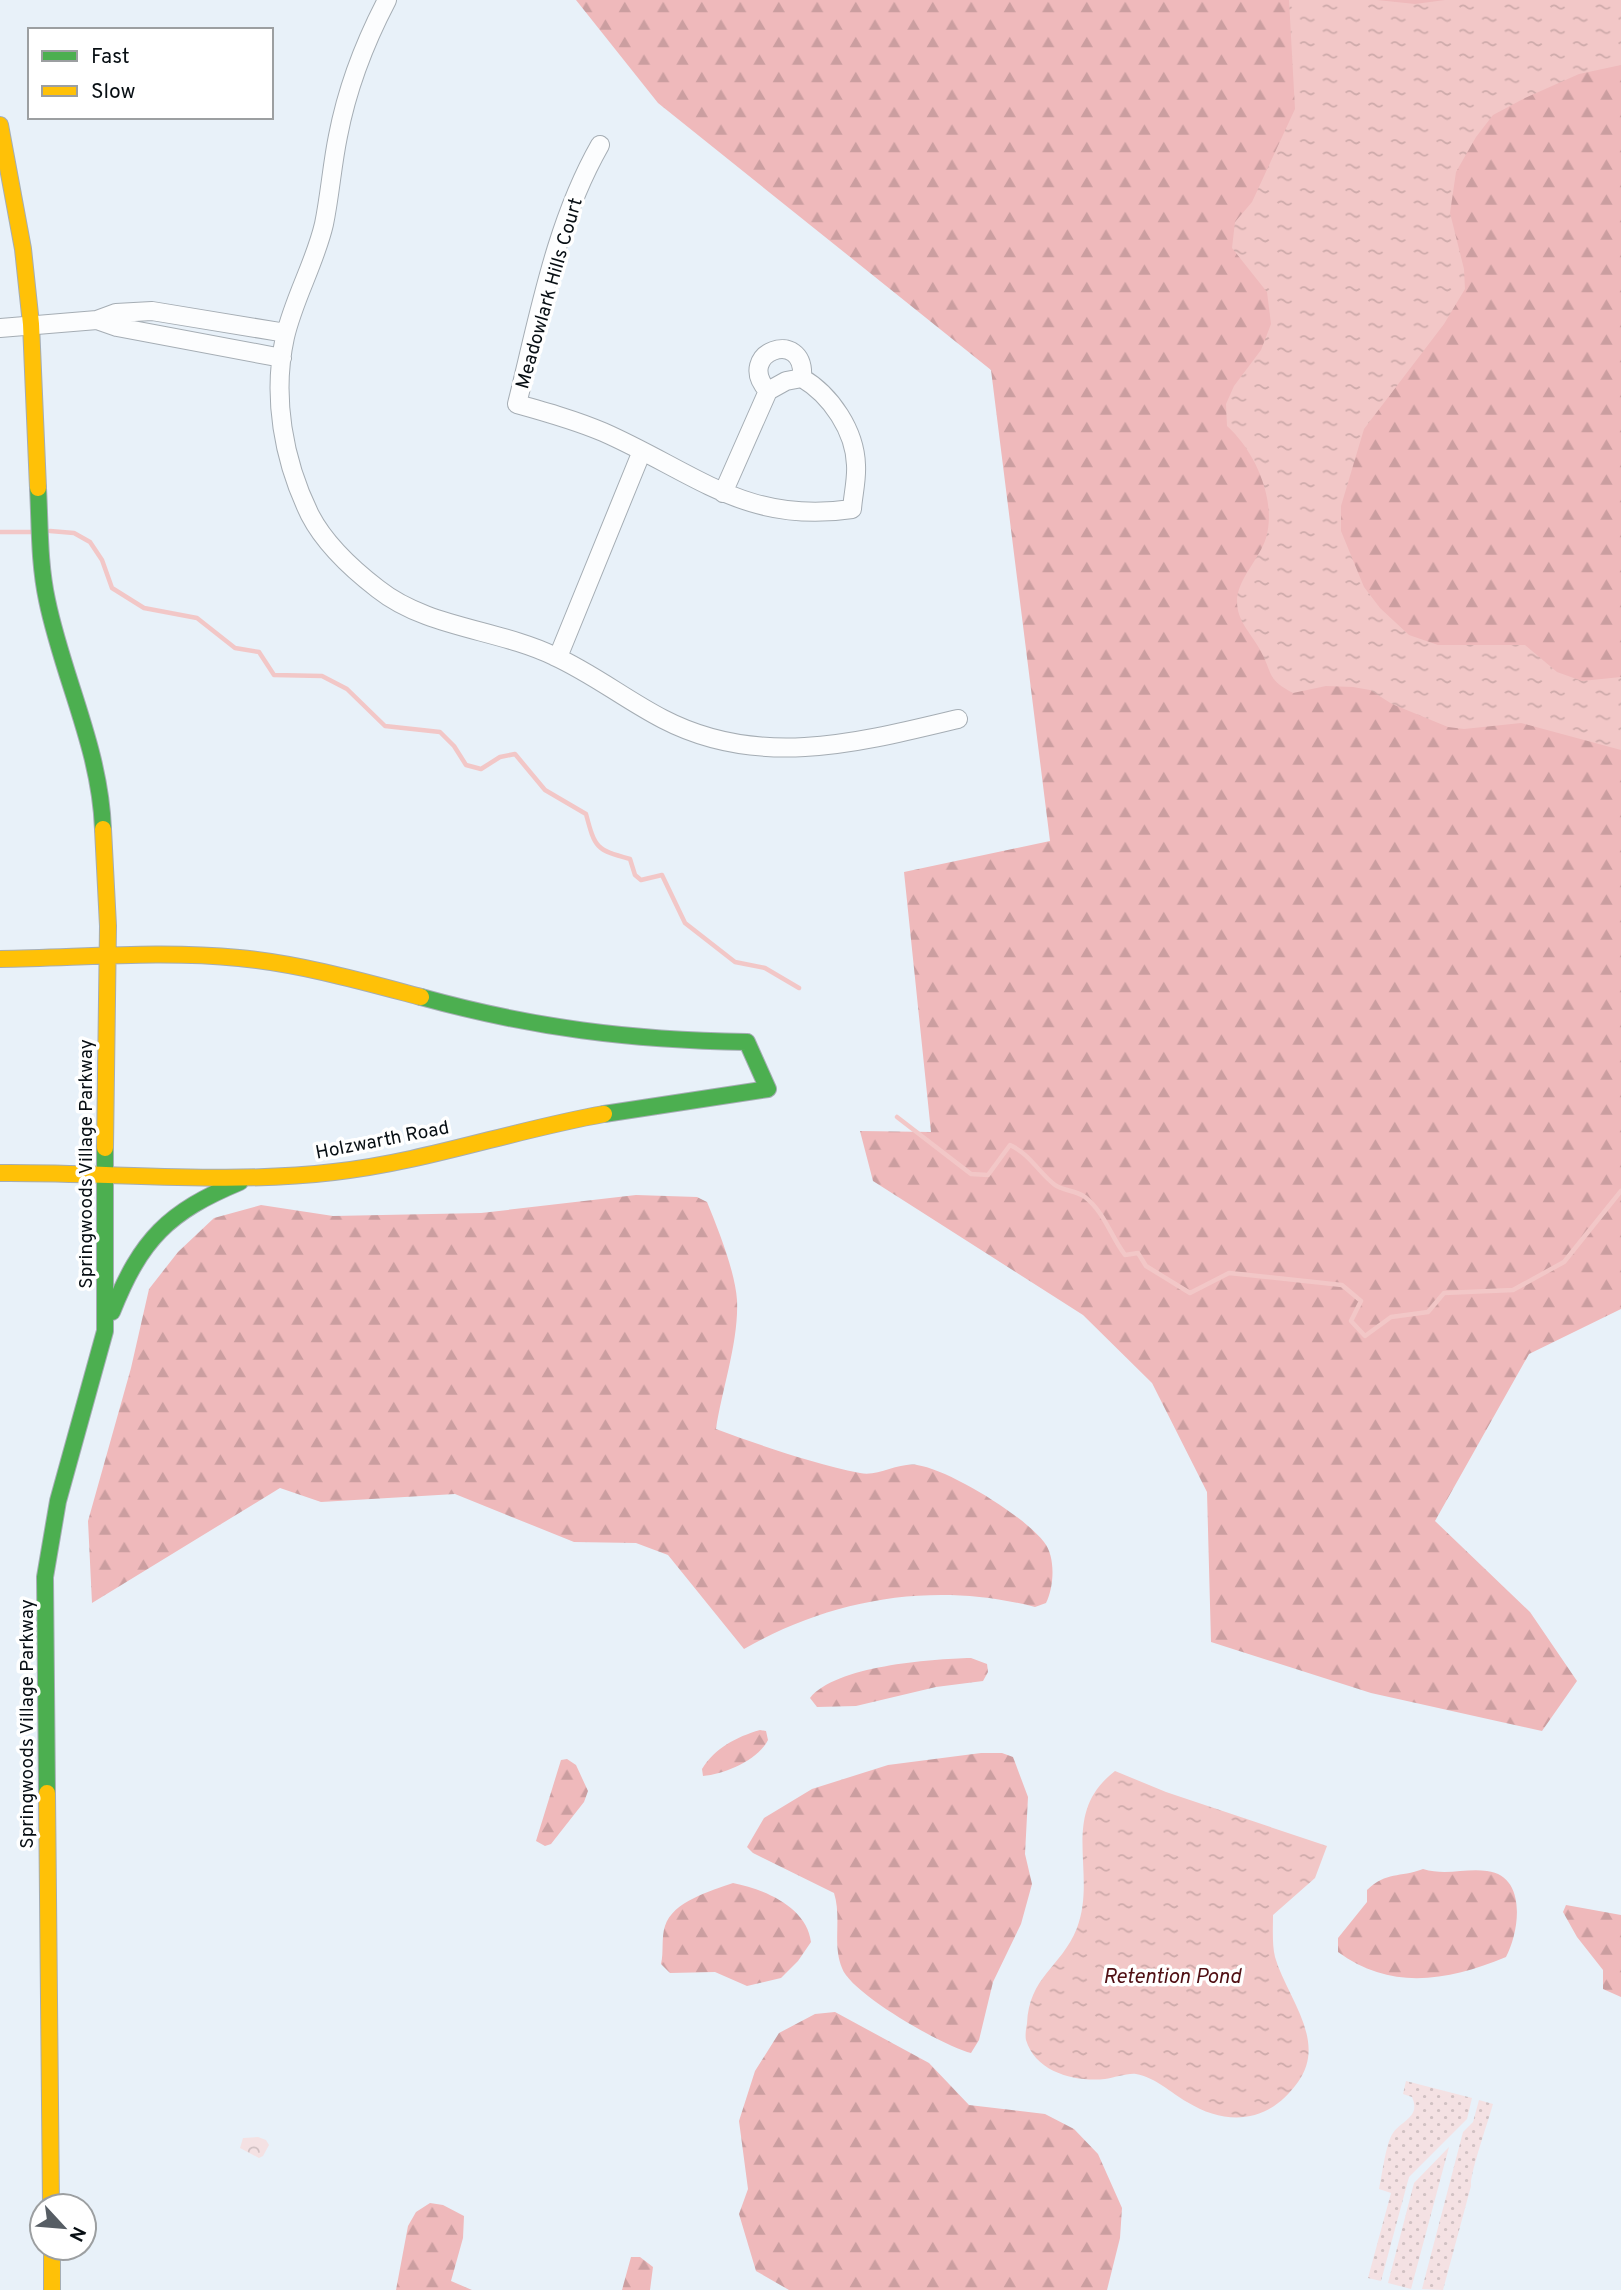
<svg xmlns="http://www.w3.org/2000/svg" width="1621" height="2290" viewBox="0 0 1621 2290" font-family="Overpass,sans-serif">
  <defs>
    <pattern id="grass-dots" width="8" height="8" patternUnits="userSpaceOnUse" patternTransform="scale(1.75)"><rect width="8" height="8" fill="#f4e1e3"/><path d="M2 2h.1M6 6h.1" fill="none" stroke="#d0c0c2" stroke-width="1.8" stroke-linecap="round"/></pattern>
    <pattern id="forest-firs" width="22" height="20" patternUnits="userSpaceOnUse" patternTransform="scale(1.75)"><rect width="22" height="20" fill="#efb9bb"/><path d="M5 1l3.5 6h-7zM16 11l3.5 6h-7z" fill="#cb9ea0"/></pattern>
    <pattern id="park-crowns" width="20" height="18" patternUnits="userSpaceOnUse" patternTransform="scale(1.75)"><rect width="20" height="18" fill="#f4e1e3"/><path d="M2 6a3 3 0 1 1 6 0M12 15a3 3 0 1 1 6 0" fill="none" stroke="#d0c0c2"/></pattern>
    <pattern id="water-ripples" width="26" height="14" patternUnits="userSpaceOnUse" patternTransform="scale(1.75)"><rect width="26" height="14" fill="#f2c7c7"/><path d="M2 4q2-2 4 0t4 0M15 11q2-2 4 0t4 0" fill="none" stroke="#ceaaaa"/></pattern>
  </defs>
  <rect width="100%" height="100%" fill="#e8f1f9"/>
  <!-- grass -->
  <path fill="url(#grass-dots)" d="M1406,2081L1472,2098L1467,2119L1409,2177L1381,2281L1368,2278L1391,2193L1379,2189C1382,2176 1386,2142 1393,2133C1402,2120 1421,2117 1412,2097L1403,2094Z
    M1479,2100L1493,2104C1489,2119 1469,2176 1471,2186L1443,2290L1422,2289L1463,2132L1473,2122Z
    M1449,2147L1411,2289L1388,2283L1414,2183Z"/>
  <!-- forest -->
  <path fill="url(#forest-firs)" d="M576,0H1621V1309L1529,1354L1435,1521L1530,1612L1577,1681L1542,1731L1371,1693L1211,1642L1207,1492L1152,1383L1083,1315L873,1181L860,1131L931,1132L904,872L1050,841L991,370L658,103Z
    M636,1195L697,1197L707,1202C718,1229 735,1271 737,1300C739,1341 722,1389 716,1429C762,1446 811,1463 860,1473C878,1477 899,1462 917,1465C950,1470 1024,1516 1044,1542C1056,1557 1054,1587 1046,1603L1035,1607C935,1581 833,1598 744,1649L668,1555L636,1543L574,1542L455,1494L321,1502L280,1488L92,1603L88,1521L131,1368L149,1289L178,1252L214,1218L261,1205L333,1216L481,1213Z
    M971,1658L987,1664L988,1672L983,1681L936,1687L856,1706L817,1707L810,1698C835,1666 930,1659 971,1658Z
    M760,1730L766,1731L768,1740C758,1760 725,1774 703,1776L702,1769C715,1748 736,1737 760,1730Z
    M981,1753H1002L1013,1757L1028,1797L1025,1854L1032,1884L1021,1924L993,1982L979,2040L971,2053C945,2047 851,1994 842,1968C832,1944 842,1918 834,1893L753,1853L747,1847L764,1818L812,1789L888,1765Z
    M567,1759L576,1765L588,1791L584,1802L551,1844L545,1846L536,1841L561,1760Z
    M1423,1869C1446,1876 1465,1868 1487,1871C1528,1876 1519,1933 1506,1957C1448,1981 1391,1991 1338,1952V1938L1367,1902V1890C1387,1871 1399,1878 1423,1869Z
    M733,1883C764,1889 807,1907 811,1942L798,1961L781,1978L747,1986L715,1972L670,1973L661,1964C664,1952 661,1938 665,1926C673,1901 711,1891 733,1883Z
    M1566,1905L1621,1915V1997L1603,1989V1970L1577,1937L1563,1912Z
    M835,2012L929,2063L969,2105L1045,2114L1074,2129L1098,2154L1122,2208L1120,2238L1107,2290H789L756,2271L739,2214L748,2189L739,2121L755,2071L779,2033L815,2014Z
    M430,2203L443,2205L464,2216L463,2238L451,2281L472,2290H396L408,2226L416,2212Z
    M631,2257H640L653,2267L650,2290H622Z"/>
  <!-- park -->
  <path fill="url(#park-crowns)" d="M258,2137L266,2140L269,2145L263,2156L259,2158L240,2148L243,2138Z"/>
  <!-- water -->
  <path fill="url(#water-ripples)" d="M1289,0H1377L1415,4L1445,0H1621V65L1579,74L1525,98L1493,115L1476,137L1456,172L1450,213L1464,269L1465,289L1444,324L1364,429L1341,506V531L1364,587L1380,608L1409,635L1438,645H1525L1557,672L1582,681L1621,677V750L1521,723L1464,729L1448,727L1392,704L1370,690L1353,687L1326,686L1293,693C1265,678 1274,674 1259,648C1250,632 1237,621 1237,601C1237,580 1260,558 1266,538C1277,500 1255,451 1227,426L1226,404L1234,386L1261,350L1271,324L1267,292L1232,248L1235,222L1252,202L1295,109Z
    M1115,1771L1166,1792L1327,1846L1315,1878L1273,1915C1273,1928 1272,1945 1275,1957C1286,1996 1328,2041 1298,2082C1269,2123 1228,2127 1187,2102C1171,2093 1155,2077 1136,2074C1127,2073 1114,2078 1105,2079C1076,2082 1036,2073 1026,2040C1025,2036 1026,2028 1027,2024C1029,1976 1061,1968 1077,1928C1098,1872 1058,1815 1115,1771Z"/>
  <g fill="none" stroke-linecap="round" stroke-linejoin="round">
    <!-- stream -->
    <path stroke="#f2c7c7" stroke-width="4.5" d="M50,531L74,533L90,542L102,560L112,588L144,608L197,618L235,648L259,652L274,675L322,676L347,689L385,726L440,732L454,746L466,765L481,769L500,757L515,754L545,790L586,814C595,848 596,850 630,859L635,875L641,880L662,875L685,923L735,962L765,968L799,988
      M0,532H31
      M897,1117L971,1174L988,1175L1010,1145C1031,1155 1038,1172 1055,1185C1063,1191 1076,1190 1085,1197C1105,1213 1110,1235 1125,1255L1138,1253L1146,1266L1190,1293L1229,1273L1342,1285L1361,1301L1351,1321L1365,1336L1391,1317L1428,1312L1444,1293L1513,1290L1564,1262L1621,1191"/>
    <defs>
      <path id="street" d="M387,0C365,42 347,89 338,136C332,165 330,195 324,224C315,263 294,298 285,337C272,396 283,460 310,515C325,544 352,569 378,589C427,628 498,629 554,656C592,673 626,700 663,719C759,769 858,743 958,719
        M600,145C555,224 539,316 517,404C546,412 575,420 603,432C694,472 746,525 852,509C853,495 857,479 856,465C855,431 831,395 802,378L786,381L768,391L723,493
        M97,320L117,327L282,358
        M0,328L97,320L116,313L152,311L286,333
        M768,391C733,353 806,326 802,378
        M558,657L642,451"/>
      <path id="fast" d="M38,488C40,525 39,563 47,600C63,678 100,748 103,829
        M421,997C533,1028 630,1040 747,1042L768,1089L604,1114
        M112,1312C141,1239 168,1212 240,1182
        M47,1793L45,1577L58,1501L105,1331V1148"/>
      <path id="slow" d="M0,125L23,249L31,324L38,488
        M103,829L108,926L105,1148
        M0,959C79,958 160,950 239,958C301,964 361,981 421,997
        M0,1173C111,1172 223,1185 334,1172C425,1162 513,1130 604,1114
        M47,1793L51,2206
        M52,2248V2290"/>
    </defs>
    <!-- street casing -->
    <use href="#street" stroke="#a5adb4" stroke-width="20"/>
    <!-- fast casing -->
    <use href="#fast" stroke="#a5adb4" stroke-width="18"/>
    <!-- slow casing -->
    <use href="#slow" stroke="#a5adb4" stroke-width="18"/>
    <!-- street -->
    <use href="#street" stroke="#fcfdfe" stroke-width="18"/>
    <!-- fast -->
    <use href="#fast" stroke="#4caf50" stroke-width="16"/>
    <!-- slow -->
    <use href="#slow" stroke="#ffc107" stroke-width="16"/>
  </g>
  <g text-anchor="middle" stroke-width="7" stroke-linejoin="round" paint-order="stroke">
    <!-- street labels -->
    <g font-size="19" fill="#070e13" stroke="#fff">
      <text transform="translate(548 293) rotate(-74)" y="7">Meadowlark Hills Court</text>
      <text transform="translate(382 1139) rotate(-11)" y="7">Holzwarth Road</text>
      <text transform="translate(85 1164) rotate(-90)" y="7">Springwoods Village Parkway</text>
      <text transform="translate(26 1724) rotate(-90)" y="7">Springwoods Village Parkway</text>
    </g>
    <!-- water labels -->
    <g font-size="21" font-style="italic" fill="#501014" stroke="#fff">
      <text x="1172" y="1983">Retention Pond</text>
    </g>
  </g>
  <!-- legend -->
  <rect x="28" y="28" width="245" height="91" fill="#ffffff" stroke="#9c9fa1" stroke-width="2"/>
  <rect x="42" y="51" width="35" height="10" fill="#4caf50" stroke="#9c9fa1" stroke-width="2"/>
  <text x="91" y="63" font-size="21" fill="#070e13">Fast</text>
  <rect x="42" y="86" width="35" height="10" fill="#ffc107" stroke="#9c9fa1" stroke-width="2"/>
  <text x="91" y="98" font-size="21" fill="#070e13">Slow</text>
  <!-- north arrow -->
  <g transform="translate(63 2227) rotate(116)"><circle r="33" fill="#ffffff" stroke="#9c9fa1" stroke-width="2"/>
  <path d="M0-5L12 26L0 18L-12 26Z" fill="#565d64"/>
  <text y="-10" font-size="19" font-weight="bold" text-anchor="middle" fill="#070e13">N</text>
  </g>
</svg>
